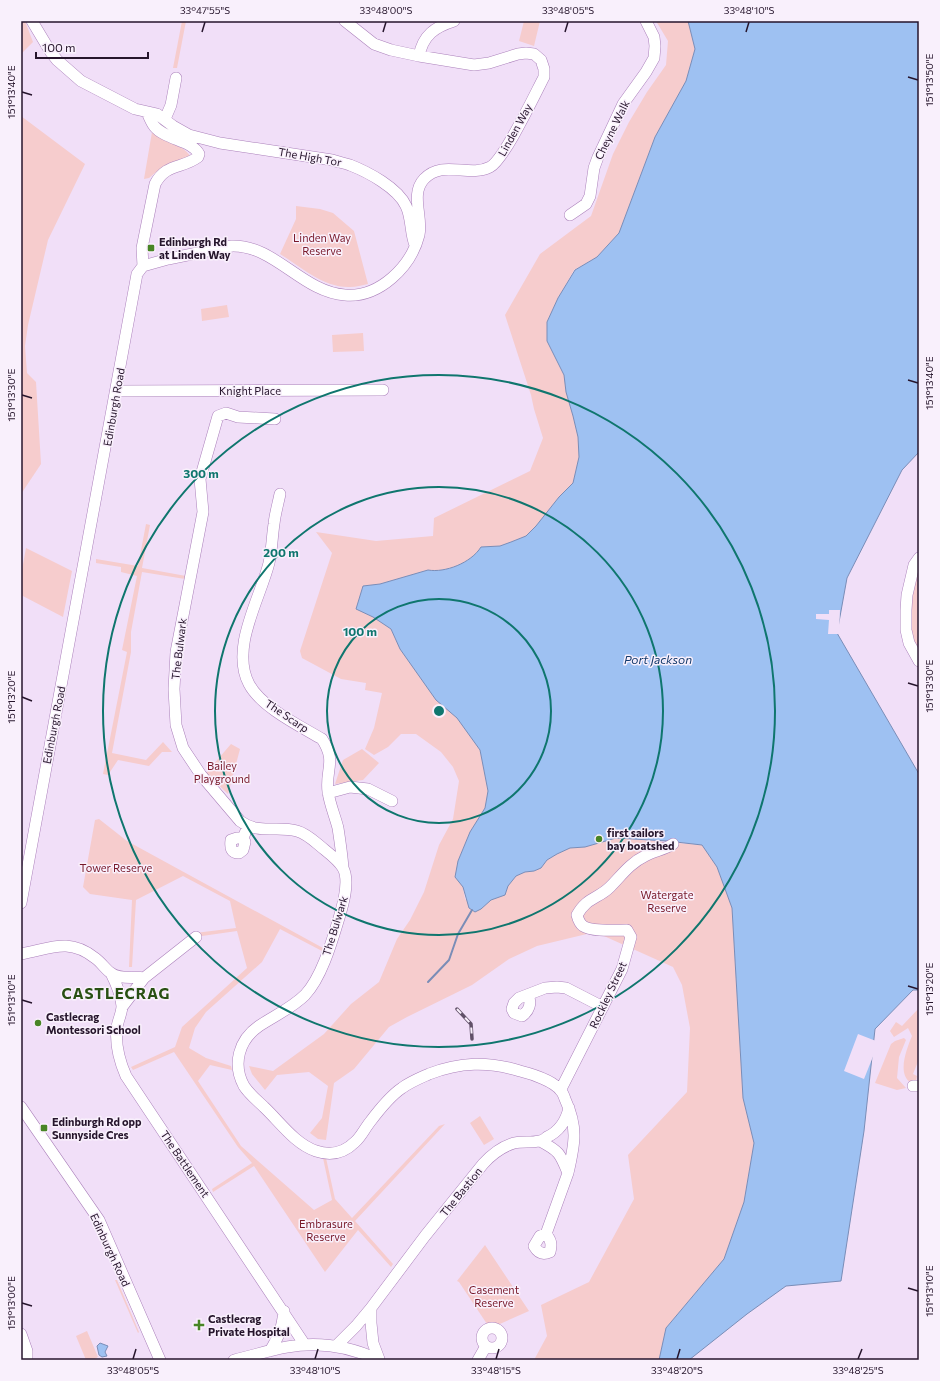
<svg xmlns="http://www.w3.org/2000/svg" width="940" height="1381" viewBox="0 0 940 1381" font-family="Commissioner,sans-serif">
  <rect width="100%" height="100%" fill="#f1dff8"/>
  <!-- green -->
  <path fill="#f6cccd" d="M21,21H25L33,42L21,54Z
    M182,21H186L177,68H173Z
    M524,21H540L534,46L519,41Z
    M656,21H688L695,49L686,81L655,137L619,233L597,257L574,270L558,298L547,322V341L564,375L566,392L573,416L578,437L579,457L573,483L559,497L536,526L526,536L511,542L500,546L481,547C471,563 445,573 428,570L380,584L363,586L356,609L373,617L391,629L400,649L436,700L457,718L480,750L488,791L485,808L470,832L458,861L465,899L481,909L491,900L505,895L508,886L516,876L525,872L534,871L541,868L547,860L557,854L570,848L585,847L616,838L702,845L717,867L732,908L743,1098L754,1143L744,1202L724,1259L666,1328L659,1360H534L547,1336L541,1305L589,1282L634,1199L628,1155L687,1092L690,1028L682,985L673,967L595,932L537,946L509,959L472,985L407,1017L389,1027L354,1069L334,1083L326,1140L318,1139L310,1133L322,1118L328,1086L309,1072L277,1075L265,1090L252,1074L249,1066L273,1071L324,1034L351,1004L379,982L397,939L410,920L424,892L439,845L453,819L459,781L453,767L441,752L416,734H401L388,747L374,755L365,749L374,728L382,693L365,690L366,683L341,679L302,658L300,651L332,553L316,532L376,541L433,536L434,518L530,471L543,438L534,409L531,395L505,315L540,254L591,216L613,154L629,122L647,92L666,65L668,41Z
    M21,116L85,164L48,240L28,325L25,346L27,373L36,382L41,464L21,494Z
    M152,132C161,137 187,148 190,156L161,168L149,178L144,179Z
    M296,206L320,209L333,213L354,231L368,284C362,285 356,287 350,287C324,288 301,267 280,254L296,219Z
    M227,305L229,317L202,321L201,309Z
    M363,333L364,351L333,352L332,335Z
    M146,524L150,525L142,568L186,576L185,579L142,572L131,632V652L112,753L146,760L163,742L172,752H162L149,766L118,760L108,775L103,774L127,652L122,650L137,576L121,572V567L96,563V559L138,566Z
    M26,548L72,571L63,617L21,595V575Z
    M919,558V660L909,643L914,565Z
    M231,744L240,749L228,794L206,773Z
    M362,749L379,763L363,780L335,784L343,760Z
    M99,819L127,841L323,948L322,951L280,929L262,962L206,1012L195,1028L189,1048L206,1058L231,1066L232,1070L210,1065L198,1081L241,1146L314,1210L332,1200L323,1158H326L335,1199L352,1218L439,1126L445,1124L355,1221L393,1264L391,1267L358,1230L325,1272L254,1166L213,1192L212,1189L252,1163L238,1147L174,1052L133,1070L131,1067L175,1047L182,1027L247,968L237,931L195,937V933L236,928L230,901L183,876L136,900L132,967H129L132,900L90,894L83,887L95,820Z
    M919,1008V1059L913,1074L917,1076L916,1081L910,1082C897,1073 907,1048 912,1036L908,1028L894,1037L890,1031L896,1022L902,1026Z
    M904,1038L906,1040L899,1057L897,1078L906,1088L897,1090L875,1083L891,1044L895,1041Z
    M480,1116L494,1139L484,1145L470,1123Z
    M485,1245L529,1311L493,1327H489L459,1282L457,1281Z
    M115,1280H117L139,1332L138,1333Z
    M87,1331L98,1357L93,1360H86L76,1336Z"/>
  <!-- water -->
  <path fill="#9ec1f2" stroke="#7a8db7" d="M688,21H919V452L902,470L847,578L837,633L919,774V990H913L875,1029L864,1131L841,1281L786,1286L747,1314L689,1360H659L666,1328L724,1259L744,1202L754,1143L743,1098L732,908L717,867L702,845L667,841L616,838L585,847L570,848L557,854L547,860L541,868L534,871L525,872L516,876L508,886L505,895L491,900L481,909L475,912L469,908L463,887L455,877L458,861L470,832L485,808L488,791L480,750L457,718L436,700L400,649L391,629L373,617L356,609L363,586L380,584L428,570C445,573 471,563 481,547L500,546L511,542L526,536L536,526L559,497L573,483L579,457L578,437L573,416L566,392L564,375L547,341V322L558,298L575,270L597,257L619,233L655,137L686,81L695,49Z
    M100,1343L108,1346L105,1352L107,1356L102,1357L99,1355L97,1346Z"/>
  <!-- pier -->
  <path fill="#f1dff8" d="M829,610H840L839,634H828L829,620L816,619V614H829Z
    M858,1034L876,1041L874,1054L864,1079L844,1071Z"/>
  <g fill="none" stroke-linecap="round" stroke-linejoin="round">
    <!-- stream -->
    <path stroke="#7a8db7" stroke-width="2" d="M428,982L449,960L458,934L472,910"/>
    <defs>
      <path id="minor" d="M32,21L50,51L57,60L81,81L135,109L157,114L173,126L189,135L220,143L332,160C338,162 344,163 350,165C368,172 398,188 406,206C412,218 410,233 415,245
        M419,56C423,35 435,27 454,21
        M165,119L171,105L176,78
        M570,215L586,204L590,196L594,168L598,157L623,104L646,72L654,58L655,46L654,37L646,21
        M143,266L168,259L232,246C275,245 302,292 345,295C379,298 411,267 419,235C423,217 410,194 424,179C443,159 469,178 490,167C504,160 535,94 544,77V69L541,60L534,54L526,53L518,54L489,63L474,65L419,56L391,50L374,44L345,21
        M117,391L383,390
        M275,419L238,417L226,413L218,416L200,479L203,512L176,652L174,689L176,725L183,748L201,775L240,821C259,835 276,825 297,831C308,834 316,843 325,850C330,854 340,863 343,868C350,881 343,905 339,918C332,941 322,977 305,995C292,1008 274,1016 259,1026C239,1040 232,1064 244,1086C249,1094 258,1101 264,1107C280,1122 295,1144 316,1151C331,1156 344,1153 355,1142C361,1137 365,1128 370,1122C379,1110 390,1096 402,1088C410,1082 420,1078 429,1074C460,1062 488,1061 520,1071C532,1074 554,1081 561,1091C563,1093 564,1096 565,1099C578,1127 575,1143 568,1173
        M280,494C278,504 275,514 274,524C272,537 272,550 269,563C260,599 230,648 249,684C261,707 300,726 322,739C337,762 325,769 328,792C330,805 335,816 338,828C340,841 342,855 343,868
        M919,558L914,565L907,595L906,610V630L909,643L919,661
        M328,793L350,787L368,789L392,801
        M243,838H237L231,840C230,848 231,853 239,853L243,850L245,842L243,838L248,826
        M21,903L137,274L143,266L142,248L155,184C166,163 182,169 198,157L199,154C192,140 165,140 154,126C151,122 149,117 147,112
        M21,954C50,949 68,937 95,958C101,962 106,970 111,973C120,980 134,976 144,978L196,937
        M111,973C116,983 121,994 122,1006C122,1013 118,1020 117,1027C115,1044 119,1060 126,1076L305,1345
        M528,995C532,1003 529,1011 522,1016L514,1013L512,1009L514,1003L519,998L545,988L557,987L566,988L603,1007
        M122,1007L144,978
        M913,1086H919
        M561,1089L622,969L631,937L627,930C616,930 592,932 583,926C579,923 578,919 577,915C587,897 598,899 610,887C621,876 630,863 645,856C654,851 664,850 673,844
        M21,1107L99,1220L160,1360
        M540,1141C559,1151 560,1153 568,1173L546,1234C551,1240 552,1244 550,1252C543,1255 538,1253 534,1246L540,1236L546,1234
        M482 1338a10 10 0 1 1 20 0a10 10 0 1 1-20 0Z
        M21,1334L27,1351V1360
        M337,1345L356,1326L371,1308
        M270,1351C279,1336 282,1329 284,1311
        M379,1359L373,1343L371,1323V1308L425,1236L483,1164C492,1154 501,1147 514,1143C522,1141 531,1143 539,1141C542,1141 545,1139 547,1137C560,1131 566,1121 569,1108
        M234,1360C252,1356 269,1350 287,1347C320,1341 349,1346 379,1360
        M478,1360L486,1346"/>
    </defs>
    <!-- minor casing -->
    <use href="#minor" stroke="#ab81bb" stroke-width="12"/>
    <!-- minor -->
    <use href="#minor" stroke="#fff" stroke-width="11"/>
    <defs>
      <path id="rail" d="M457,1009L471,1024L472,1039"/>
    </defs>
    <!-- rail casing -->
    <use href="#rail" stroke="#615068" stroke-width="3.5"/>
    <!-- rail -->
    <use href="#rail" stroke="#f9f0fc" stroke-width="2" stroke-dasharray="6" stroke-linecap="butt"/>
  </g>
  <!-- ticks -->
  <path fill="none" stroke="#26152c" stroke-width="1.5" d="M202,32L205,22M383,32L386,22M565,32L568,22M746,32L749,22M908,77L918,80M22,92L32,95M908,380L918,383M22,395L32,398M908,683L918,686M22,697L32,701M908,986L918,989M22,1000L32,1003M908,1288L918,1291M22,1303L32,1306M133,1359L136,1349M315,1359L318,1349M496,1359L499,1349M677,1359L680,1349M858,1359L862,1349"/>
  <!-- distance rings -->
  <g fill="none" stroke="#0f766e" stroke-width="2">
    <circle cx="439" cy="711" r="112"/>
    <circle cx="439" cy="711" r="224"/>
    <circle cx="439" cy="711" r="336"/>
  </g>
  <!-- markers -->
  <g fill="#488525" stroke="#f9f0fc" stroke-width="1.5">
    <rect x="147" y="244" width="8" height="8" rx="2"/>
    <circle cx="599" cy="839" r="4"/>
    <circle cx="38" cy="1023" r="4"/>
    <rect x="40" y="1124" width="8" height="8" rx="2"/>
    <path d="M197 1319h4v4h4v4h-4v4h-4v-4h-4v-4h4z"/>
  </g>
  <g text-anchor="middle" stroke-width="3" stroke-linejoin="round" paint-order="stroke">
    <!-- street labels -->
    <g font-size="11" fill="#26152c" stroke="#f9f0fc">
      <text transform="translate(515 130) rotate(-61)" y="4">Linden Way</text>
      <text transform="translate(612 130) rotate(-64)" y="4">Cheyne Walk</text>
      <text transform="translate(310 157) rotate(10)" y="4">The High Tor</text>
      <text x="250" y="395">Knight Place</text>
      <text transform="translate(114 407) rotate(-80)" y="4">Edinburgh Road</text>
      <text transform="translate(179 649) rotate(-83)" y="4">The Bulwark</text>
      <text transform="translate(287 716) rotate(34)" y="4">The Scarp</text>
      <text transform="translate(54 725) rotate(-79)" y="4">Edinburgh Road</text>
      <text transform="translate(335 926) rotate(-73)" y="4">The Bulwark</text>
      <text transform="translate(608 995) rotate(-65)" y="4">Rockley Street</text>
      <text transform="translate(185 1164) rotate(56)" y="4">The Battlement</text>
      <text transform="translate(461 1192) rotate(-51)" y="4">The Bastion</text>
      <text transform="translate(110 1250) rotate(65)" y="4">Edinburgh Road</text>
    </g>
    <!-- park labels -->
    <g font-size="11" fill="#781829" stroke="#f9f0fc">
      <text x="322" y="242">Linden Way<tspan x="322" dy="13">Reserve</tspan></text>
      <text x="222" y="770">Bailey<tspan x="222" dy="13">Playground</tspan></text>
      <text x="116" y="872">Tower Reserve</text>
      <text x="667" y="899">Watergate<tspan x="667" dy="13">Reserve</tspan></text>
      <text x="326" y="1228">Embrasure<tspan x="326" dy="13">Reserve</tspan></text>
      <text x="494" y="1294">Casement<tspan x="494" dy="13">Reserve</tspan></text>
    </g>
    <!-- poi labels -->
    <g font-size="11" font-weight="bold" fill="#26152c" stroke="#f9f0fc" text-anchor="start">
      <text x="159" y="246">Edinburgh Rd<tspan x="159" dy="13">at Linden Way</tspan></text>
      <text x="607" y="837">first sailors<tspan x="607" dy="13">bay boatshed</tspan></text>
      <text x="46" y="1021">Castlecrag<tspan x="46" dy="13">Montessori School</tspan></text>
      <text x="52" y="1126">Edinburgh Rd opp<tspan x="52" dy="13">Sunnyside Cres</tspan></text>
      <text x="208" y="1323">Castlecrag<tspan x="208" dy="13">Private Hospital</tspan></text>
    </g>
    <!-- water labels -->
    <g font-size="12" font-style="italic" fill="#133a6c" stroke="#f9f0fc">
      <text x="658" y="664">Port Jackson</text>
    </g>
    <!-- district labels -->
    <g font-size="15" font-weight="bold" letter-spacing="1" fill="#295013" stroke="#f9f0fc">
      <text x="116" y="999">CASTLECRAG</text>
    </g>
  </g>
  <circle cx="439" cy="711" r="6" fill="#0f766e" stroke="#f9f0fc" stroke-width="2"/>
  <g font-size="12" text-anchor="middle" font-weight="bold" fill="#0f766e" stroke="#f9f0fc" stroke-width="3" stroke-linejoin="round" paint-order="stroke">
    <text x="201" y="478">300 m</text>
    <text x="281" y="557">200 m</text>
    <text x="360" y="636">100 m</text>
  </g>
  <!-- border -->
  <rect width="940" height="1381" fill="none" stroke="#f9f0fc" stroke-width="44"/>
  <!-- scale -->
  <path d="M36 52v6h112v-6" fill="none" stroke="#26152c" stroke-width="2"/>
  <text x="42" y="52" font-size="12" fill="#26152c" stroke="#f9f0fc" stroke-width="3" paint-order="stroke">100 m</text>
  <rect x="22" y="22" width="896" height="1337" fill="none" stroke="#26152c" stroke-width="1.5"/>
  <g font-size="10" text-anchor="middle" fill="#26152c">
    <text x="205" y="14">33°47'55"S</text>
    <text x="386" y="14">33°48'00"S</text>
    <text x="568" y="14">33°48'05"S</text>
    <text x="749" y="14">33°48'10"S</text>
    <text transform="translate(929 80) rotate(-90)" y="4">151°13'50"E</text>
    <text transform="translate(11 92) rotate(-90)" y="4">151°13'40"E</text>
    <text transform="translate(929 383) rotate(-90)" y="4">151°13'40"E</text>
    <text transform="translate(11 395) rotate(-90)" y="4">151°13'30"E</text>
    <text transform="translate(929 686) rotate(-90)" y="4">151°13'30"E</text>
    <text transform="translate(11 697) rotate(-90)" y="4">151°13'20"E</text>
    <text transform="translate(929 989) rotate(-90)" y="4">151°13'20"E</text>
    <text transform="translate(11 1000) rotate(-90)" y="4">151°13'10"E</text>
    <text transform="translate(929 1291) rotate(-90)" y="4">151°13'10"E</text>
    <text transform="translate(11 1303) rotate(-90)" y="4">151°13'00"E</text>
    <text x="133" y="1374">33°48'05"S</text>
    <text x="315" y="1374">33°48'10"S</text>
    <text x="496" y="1374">33°48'15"S</text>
    <text x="677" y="1374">33°48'20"S</text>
    <text x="858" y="1374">33°48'25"S</text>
  </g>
</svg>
